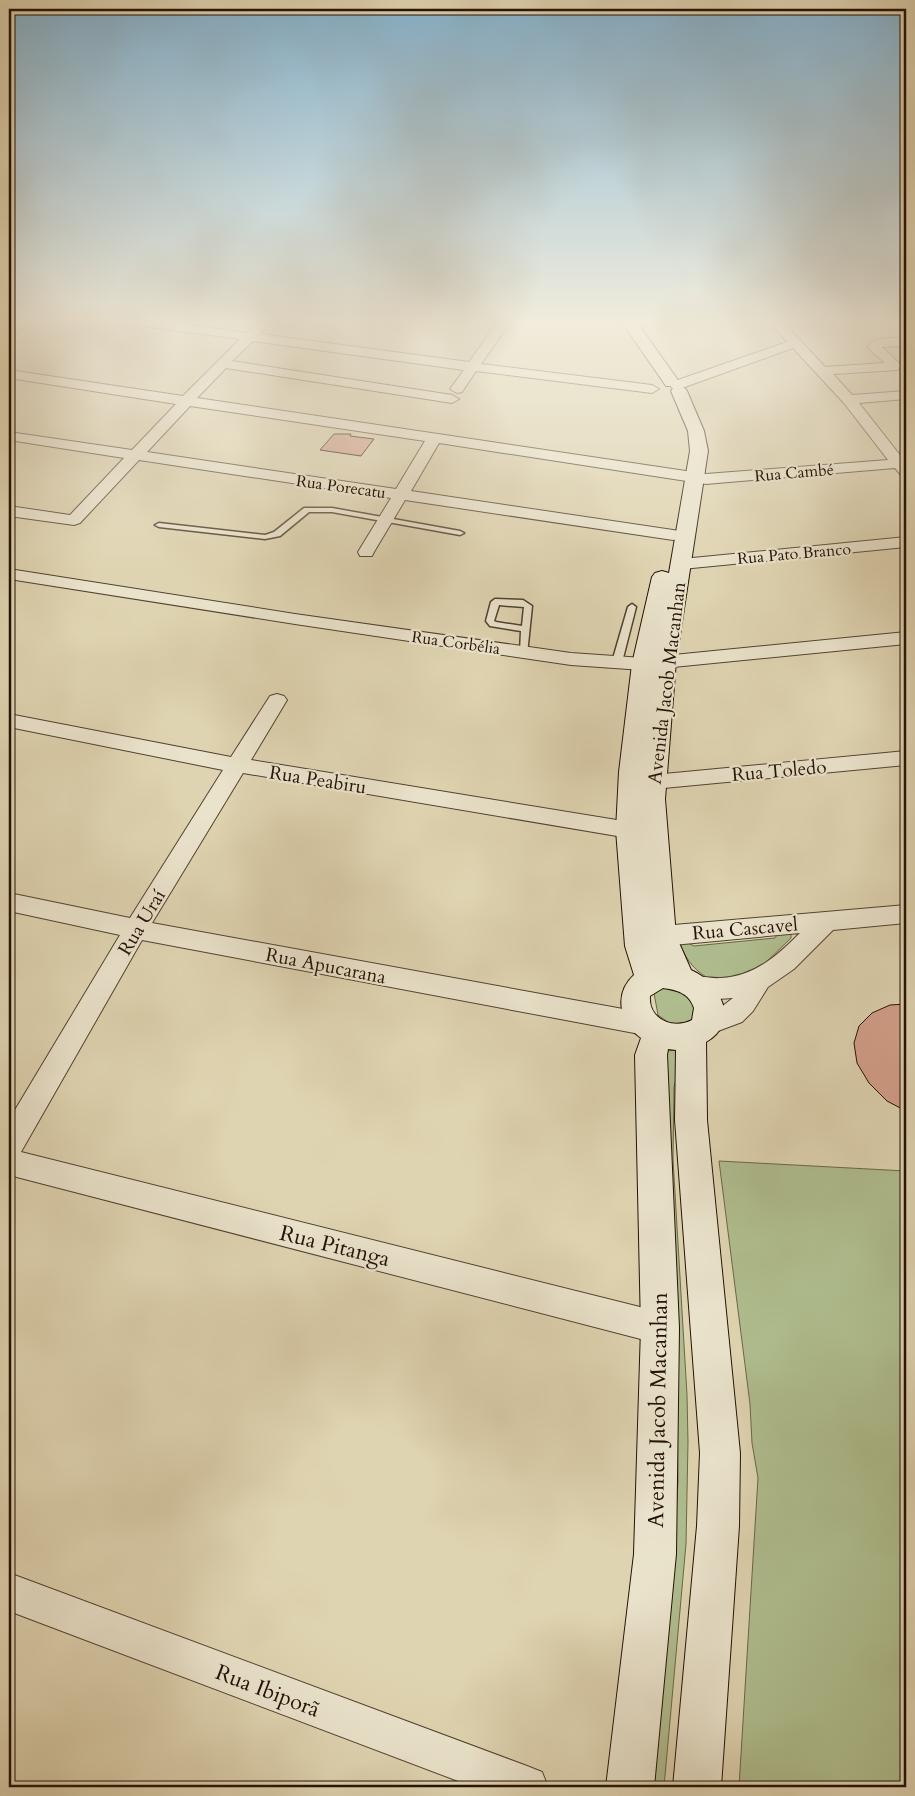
<svg xmlns="http://www.w3.org/2000/svg" width="915" height="1796" viewBox="0 0 915 1796" font-family="Cardo,serif">
  <rect width="100%" height="100%" fill="#dfd4b1"/>
  <filter id="stains"><feTurbulence type="fractalNoise" baseFrequency=".004" numOctaves="4"/><feColorMatrix values="0 0 0 0 .2 0 0 0 0 .09 0 0 0 0 .02 0 0 0 .5 -.17"/></filter>
  <radialGradient id="worn" r=".72"><stop offset=".6" stop-color="#630" stop-opacity="0"/><stop offset="1" stop-color="#630" stop-opacity=".3"/></radialGradient>
  <!-- green -->
  <path fill="#afbd8e" stroke="#69674a" d="M782,927L791,933V938L755,973L713,981C696,972 687,962 680,944L682,940L694,946L775,938Z
    M662,987L686,990C692,1001 700,1014 687,1024L672,1025L658,1015L654,993Z
    M685,1050L674,1087L673,1159L687,1395L688,1442L686,1544L664,1787H651L665,1669L678,1482L677,1404L659,1051Z
    M719,1161L906,1171V1787H739L758,1478L752,1443L750,1404Z"/>
  <!-- building -->
  <path fill="#d4a18c" stroke="#231105" d="M334,434H351L350,436L374,439L361,456L320,450Z
    M906,1004V1111L887,1101L869,1083L857,1063L854,1043L859,1026L872,1013L890,1005Z"/>
  <g fill="none" stroke-linecap="round" stroke-linejoin="round">
    <defs>
      <path id="service" d="M304,508H332L460,531L464,533L460,535L332,512H309L280,536L265,539L159,527L155,525L159,523L265,535L274,532Z
        M495,599L523,600L532,606L527,654H521L520,652L521,631L490,626L486,621L491,602ZM499,605L524,607L522,626L496,622L494,621Z
        M632,604L636,607L622,662L620,664H614L612,662L628,607Z"/>
      <path id="minor" d="M16,321H30L13,336L9,337V327Z
        M128,321H165L247,333L259,321H273L260,334L469,362L498,321H511L481,364L652,385L659,389L652,393L476,371L462,392L457,393L450,389L464,370L253,341L232,361L452,395L459,399L452,403L226,368L197,398L706,474L888,460L844,403L793,348L682,388H672L670,385L672,382L787,342L769,321H782L825,367L885,363L869,349L868,346C876,335 894,339 906,338V346L882,347L901,365L898,370L833,374L852,395L906,391V399L859,403L903,459L906,458V477L901,475L895,468L706,484L439,443L411,491L673,530L679,531L681,535L679,539L673,540L405,500L374,552L372,556H360L358,552L391,498L139,460L80,523L74,525L9,516V506L70,515L124,458L9,440V432L132,450L176,404L9,378V370L183,396L240,339L134,325ZM190,406L425,441L396,489L147,452Z
        M906,537V547L682,569L676,568L673,564L676,560L682,559Z
        M9,569L295,614L571,653L643,658L906,632V644L643,670L571,665L295,624L9,579Z
        M277,694L284,696L287,700L251,760L629,822L637,824L640,830L637,836L629,838L243,773L152,923L645,1013L654,1016L658,1024L654,1032L645,1035L142,940L21,1152L660,1312L671,1317L676,1328L671,1339L660,1344L9,1175V1120L120,935L9,911V893L130,918L223,770L9,727V714L231,757L270,696Z
        M906,751V765L653,789L645,787L642,782L645,777L653,775Z
        M906,905V923L833,930L794,969L768,987L753,1011L742,1022L718,1031H708L699,1028L695,1020L699,1012L720,1008L733,998L718,999L687,992L683,985L687,978C699,974 709,979 721,978C755,976 777,956 800,933L662,946L653,943L650,936L653,929L662,926Z
        M9,1573L527,1766L542,1772L548,1787H474L9,1611Z"/>
      <path id="secondary" d="M621,321H636L680,383L678,386H666Z
        M679,386L685,388L687,391L704,431L708,451L676,661L665,799L676,936L691,970C720,983 741,1022 706,1042L707,1120L740,1453L739,1526L721,1787H673L697,1526L700,1453L675,1120L676,1050L668,1049L667,1055L679,1328L676,1554L654,1787H606L634,1554L641,1328L635,1055L641,1038C620,1023 613,994 634,975L625,946L616,830L619,772L632,664L652,577L655,573L662,571L669,573L690,451L688,431L671,391L673,388ZM663,988C677,990 689,993 694,1008L692,1020C673,1030 648,1019 650,996Z"/>
    </defs>
    <!-- service casing -->
    <use href="#service" stroke="#524230" stroke-width="3"/>
    <!-- minor casing -->
    <use href="#minor" stroke="#524230" stroke-width="2"/>
    <!-- secondary casing -->
    <use href="#secondary" stroke="#231105" stroke-width="2"/>
    <!-- service -->
    <use href="#service" fill="#eae3cc" fill-rule="evenodd"/>
    <!-- minor -->
    <use href="#minor" fill="#eae3cc" fill-rule="evenodd"/>
    <!-- secondary -->
    <use href="#secondary" fill="#eae3cc" fill-rule="evenodd"/>
  </g>
  <!-- sky -->
  <linearGradient id="sky" x2="0" y2="1"><stop stop-color="#86b5d2"/><stop offset="0.56" stop-color="#f1ecdc"/><stop offset="1" stop-color="#f1ecdc" stop-opacity="0"/></linearGradient>
  <rect width="915" height="573" fill="url(#sky)"/>
  <g text-anchor="middle" stroke-width="4.5" stroke-linejoin="round" paint-order="stroke">
    <!-- far-street labels -->
    <g font-size="16" fill="#231105" stroke="#eae3cc">
      <text transform="translate(794 472) rotate(-5)" y="6">Rua Cambé</text>
      <text transform="translate(341 486) rotate(8)" y="6">Rua Porecatu</text>
      <text transform="translate(794 553) rotate(-5)" y="6">Rua Pato Branco</text>
      <text transform="translate(456 642) rotate(8)" y="6">Rua Corbélia</text>
    </g>
    <!-- street labels -->
    <g font-size="19" fill="#231105" stroke="#eae3cc">
      <text transform="translate(666 683) rotate(-83)" y="7">Avenida Jacob Macanhan</text>
      <text transform="translate(779 770) rotate(-5)" y="7">Rua Toledo</text>
      <text transform="translate(318 779) rotate(9)" y="7">Rua Peabiru</text>
      <text transform="translate(141 922) rotate(-59)" y="7">Rua Uraí</text>
      <text transform="translate(745 928) rotate(-5)" y="7">Rua Cascavel</text>
      <text transform="translate(326 965) rotate(11)" y="7">Rua Apucarana</text>
    </g>
    <!-- near-street labels -->
    <g font-size="22" fill="#231105" stroke="#eae3cc">
      <text transform="translate(335 1245) rotate(14)" y="8">Rua Pitanga</text>
      <text transform="translate(657 1410) rotate(-89)" y="8">Avenida Jacob Macanhan</text>
      <text transform="translate(268 1690) rotate(21)" y="8">Rua Ibiporã</text>
    </g>
  </g>
  <!-- margin -->
  <rect width="915" height="1796" fill="none" stroke="#dfd4b1" stroke-width="30"/>
  <rect x="10" y="10" width="895" height="1776" fill="none" stroke="#231105" stroke-width="2.5"/>
  <rect x="15" y="15" width="885" height="1766" fill="none" stroke="#231105"/>
  <rect width="100%" height="100%" filter="url(#stains)"/>
  <rect width="100%" height="100%" fill="url(#worn)"/>
</svg>
